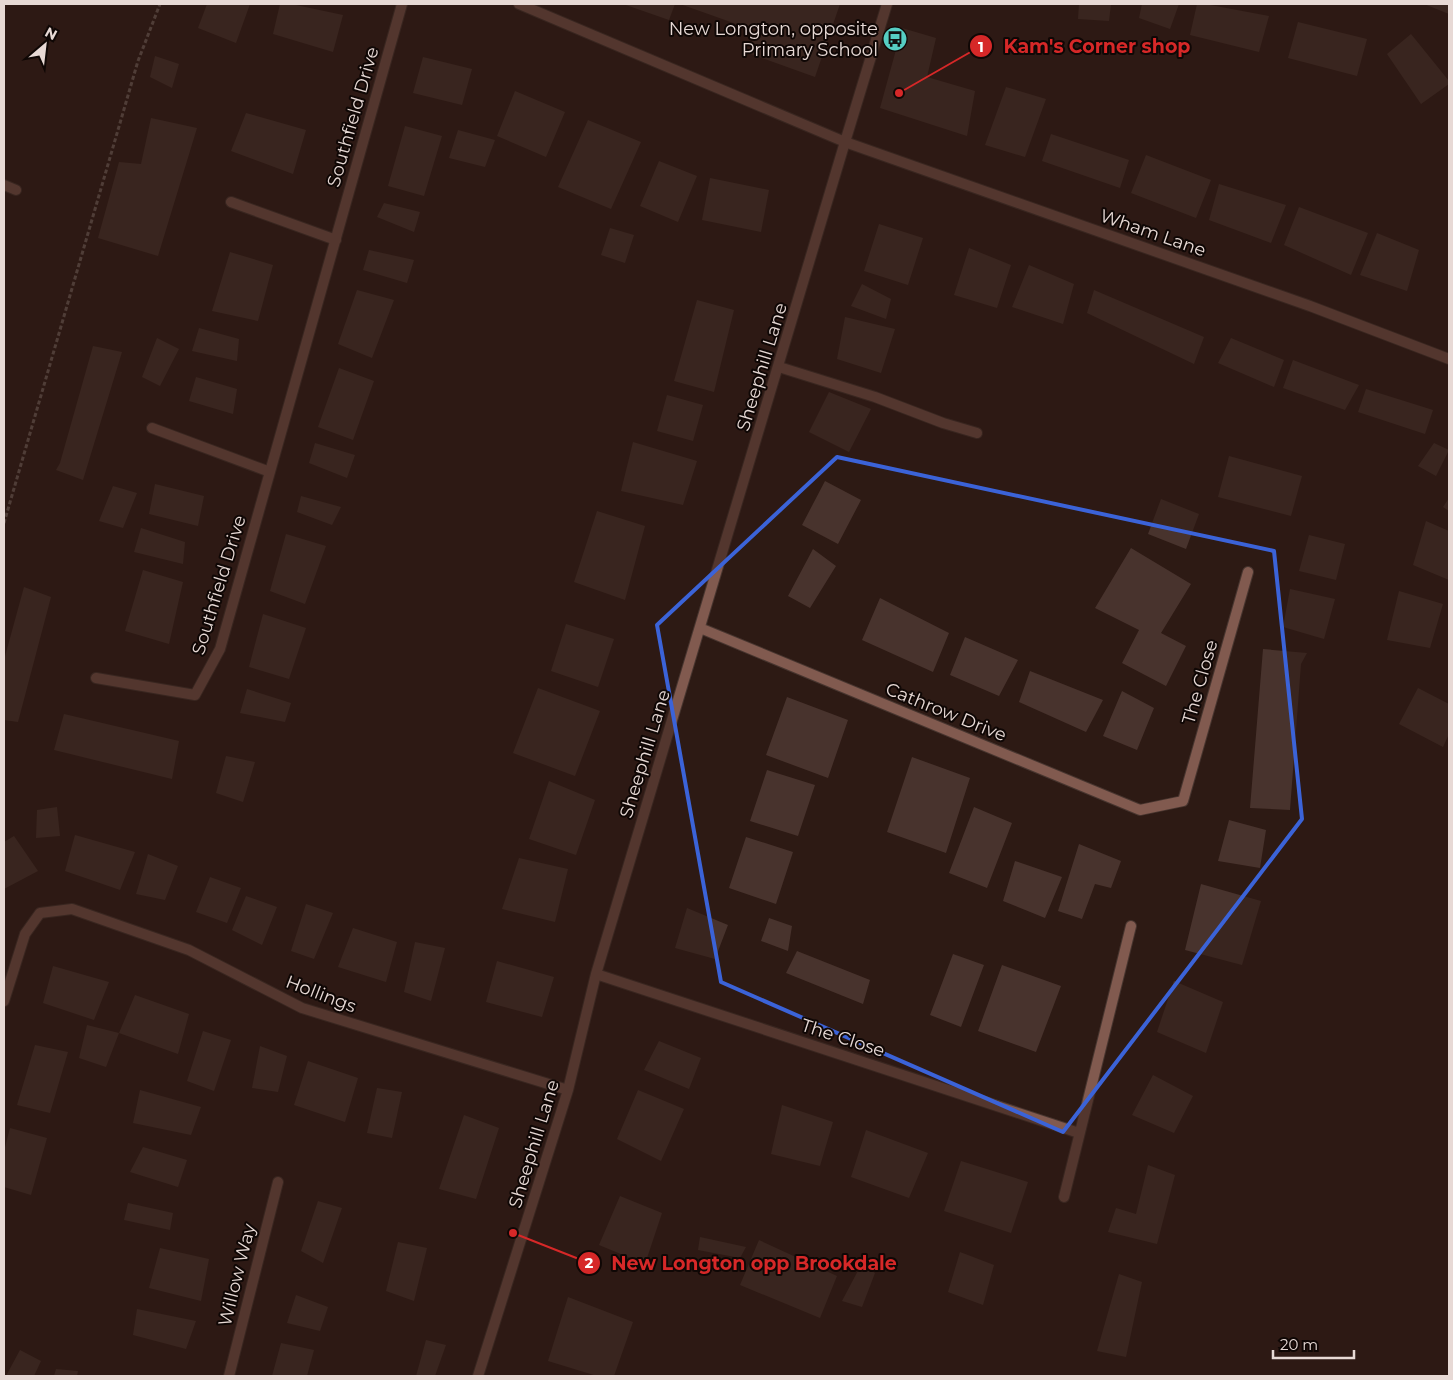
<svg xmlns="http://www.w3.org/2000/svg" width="1453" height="1380" viewBox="0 0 1453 1380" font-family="Montserrat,sans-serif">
  <rect width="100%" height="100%" fill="#2d1a14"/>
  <!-- building -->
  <path fill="#48332d" d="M207,4H250L236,43L198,28Z
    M280,4H291L343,15L333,52L273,34Z
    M623,4H675L669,20Z
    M680,4H840L815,77L748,53L756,31Z
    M1079,4H1111L1109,21L1078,19Z
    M1142,4H1179L1170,29L1139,18Z
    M1197,4H1205L1269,16L1259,52L1190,35Z
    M1424,4H1449V14Z
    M1298,22L1367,39L1357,76L1288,58Z
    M902,28L936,38L927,77L975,91L967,136L880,108Z
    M1411,34L1449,81V84L1421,104L1387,54Z
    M155,56L179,64L172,88L150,77Z
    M423,57L472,69L462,105L413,93Z
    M1006,87L1046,99L1025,157L985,145Z
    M515,91L565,112L546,157L497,136Z
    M246,113L306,130L293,174L231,151Z
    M151,118L197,128L158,256L98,238L119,162L141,164Z
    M588,120L641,142L611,209L558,187Z
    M405,126L442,136L424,196L388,186Z
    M458,130L495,140L485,167L449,158Z
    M1051,134L1129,160L1120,188L1042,161Z
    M1146,155L1211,180L1196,218L1131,193Z
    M659,161L697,176L678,222L640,206Z
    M710,178L769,190L761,232L702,220Z
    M1219,184L1286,205L1271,243L1209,220Z
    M384,203L420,212L414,232L377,217Z
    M1299,207L1368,233L1351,275L1284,245Z
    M879,224L923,238L908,285L864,271Z
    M610,228L634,235L625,263L601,255Z
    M1377,233L1419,250L1407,291L1360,275Z
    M969,248L1011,265L997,308L954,295Z
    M369,250L414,260L407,283L363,270Z
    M230,252L273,265L258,321L212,311Z
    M1029,265L1074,284L1063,324L1012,307Z
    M862,284L891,299L886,319L851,306Z
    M357,290L394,300L372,358L338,344Z
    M1094,290L1204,337L1194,364L1087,313Z
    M697,300L734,310L714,392L674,381Z
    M845,317L895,329L881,373L837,359Z
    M199,328L239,339L237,361L192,351Z
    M157,338L179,349L160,386L142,377Z
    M1231,338L1284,360L1274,387L1218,363Z
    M93,346L122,352L83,480L56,470L60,463Z
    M1293,360L1359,385L1345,410L1283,388Z
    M339,368L374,381L353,440L318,427Z
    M196,377L237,389L233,414L189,401Z
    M1366,389L1433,410L1425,434L1358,412Z
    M829,392L871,409L849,452L809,432Z
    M667,395L703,405L693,441L657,431Z
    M633,442L697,461L683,505L621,491Z
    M315,443L355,455L347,478L309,463Z
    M1434,443L1449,450L1436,476L1418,466Z
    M1229,456L1302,476L1291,516L1218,497Z
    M825,481L861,500L838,544L802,525Z
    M155,484L204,496L198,526L149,514Z
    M113,486L137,493L123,528L99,521Z
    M301,496L341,507L332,525L297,512Z
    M1449,498V511L1443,507Z
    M1161,499L1199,514L1186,549L1148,534Z
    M597,511L645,526L625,600L574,582Z
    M1426,521L1449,531V580L1413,565Z
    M141,528L185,542L183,564L134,552Z
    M286,534L326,546L305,604L270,591Z
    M1309,535L1345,544L1336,580L1299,571Z
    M1131,548L1191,584L1161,633L1186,646L1166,686L1122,663L1139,630L1095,608Z
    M813,549L836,566L810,608L788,596Z
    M143,570L183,582L169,644L125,631Z
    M24,587L51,597L18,722L4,720V660Z
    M1290,589L1335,599L1324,639L1283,627Z
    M1399,591L1443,604L1430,648L1387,640Z
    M880,598L949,633L933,672L862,640Z
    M263,614L306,628L289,679L249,667Z
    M566,624L614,639L598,687L551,671Z
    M965,637L1018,660L999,696L950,675Z
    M1263,649L1307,653L1301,664L1290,810L1250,808Z
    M1030,671L1103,700L1086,732L1019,702Z
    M538,688L600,711L575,776L513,753Z
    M1418,688L1449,704V734L1443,747L1399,724Z
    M247,689L291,703L285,722L240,713Z
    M1122,691L1154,708L1137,750L1103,736Z
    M787,697L848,720L828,778L766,755Z
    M64,714L179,741L172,779L54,750Z
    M226,756L255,762L243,802L216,793Z
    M912,757L970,778L946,853L887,832Z
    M767,770L815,785L798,836L750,821Z
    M549,781L595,800L576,855L529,839Z
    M57,807L60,836L36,838L37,810Z
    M974,807L1012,823L987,888L949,873Z
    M1229,820L1266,830L1260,868L1218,861Z
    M75,835L135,852L120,890L65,871Z
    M14,836L38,871L4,889V842Z
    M746,837L793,852L776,904L729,888Z
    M1079,844L1121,861L1111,888L1095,884L1082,919L1058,911Z
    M148,854L178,866L165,900L136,894Z
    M519,858L568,869L555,922L502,909Z
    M1015,861L1062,877L1045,918L1003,901Z
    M210,877L241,888L227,923L196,912Z
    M1201,884L1261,901L1242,965L1185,950Z
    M246,896L277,907L262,945L232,930Z
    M306,904L333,913L314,959L291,951Z
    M687,908L728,925L715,959L675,948Z
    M769,918L792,926L788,951L761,941Z
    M353,928L397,942L386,982L338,967Z
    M415,942L445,948L431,1001L404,992Z
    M797,951L870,980L863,1004L786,973Z
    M953,954L984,965L961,1027L930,1015Z
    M497,961L554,977L542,1017L486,1002Z
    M1002,965L1061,986L1036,1052L978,1031Z
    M53,966L109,982L94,1020L43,1003Z
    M1174,981L1223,1002L1206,1053L1157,1032Z
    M135,995L189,1014L178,1054L119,1033Z
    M87,1025L119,1033L106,1067L79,1058Z
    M203,1031L231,1040L214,1091L187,1081Z
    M659,1041L701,1058L689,1089L644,1070Z
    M35,1045L68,1052L50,1113L17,1105Z
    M260,1046L287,1056L278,1092L252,1088Z
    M308,1061L358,1078L345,1122L294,1105Z
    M1153,1075L1193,1096L1174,1133L1132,1115Z
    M377,1088L402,1092L392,1138L367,1133Z
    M140,1090L201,1107L191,1135L133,1123Z
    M638,1090L684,1109L661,1161L617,1139Z
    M782,1105L833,1122L820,1166L771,1154Z
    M464,1115L499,1128L476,1199L439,1189Z
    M10,1128L47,1138L31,1195L4,1187V1151Z
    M866,1130L928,1153L909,1198L851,1177Z
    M143,1147L187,1160L178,1187L130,1172Z
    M961,1161L1028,1182L1011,1233L944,1211Z
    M1148,1165L1175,1175L1157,1244L1108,1232L1116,1208L1136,1214Z
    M620,1196L662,1213L645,1264L599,1245Z
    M318,1201L342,1208L323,1263L301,1251Z
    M128,1203L173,1213L170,1230L124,1220Z
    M700,1237L746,1247L740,1258L698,1250Z
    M759,1240L837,1276L820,1318L740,1285Z
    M398,1242L427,1248L414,1301L386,1291Z
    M160,1248L209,1259L201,1301L149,1288Z
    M960,1252L994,1265L983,1305L948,1292Z
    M861,1265L875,1273L862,1307L842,1301Z
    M1119,1274L1142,1282L1126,1357L1097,1351Z
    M296,1295L328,1307L320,1331L287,1323Z
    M568,1297L633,1322L614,1376H597L548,1361Z
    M137,1309L196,1321L186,1349L133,1335Z
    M426,1340L446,1345L435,1376H416Z
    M281,1343L314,1350L307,1376H272Z
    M20,1350L41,1361L34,1376H6Z
    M56,1369L78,1371L77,1376H54Z"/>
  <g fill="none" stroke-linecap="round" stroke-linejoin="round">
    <defs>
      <path id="service" d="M779,367L875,397L943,423L977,433"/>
      <path id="minor" d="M4,185L16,190
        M231,202L336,240
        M152,428L270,472
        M700,628L1140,810L1183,801L1248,572
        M96,678L195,695L220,649L402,4
        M596,974L1079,1133
        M4,1001L25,934L40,913L72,909L189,950L302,1008L568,1090
        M1064,1197L1131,926
        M229,1376L278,1182
        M478,1376L568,1090L596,974L845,142"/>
      <path id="tertiary" d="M519,4L845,142L1310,306L1449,359
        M845,142L887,4"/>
    </defs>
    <!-- service casing -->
    <use href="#service" stroke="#47352f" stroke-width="12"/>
    <!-- minor casing -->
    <use href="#minor" stroke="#47352f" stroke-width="12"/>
    <!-- tertiary casing -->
    <use href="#tertiary" stroke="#47352f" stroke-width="12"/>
    <!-- path -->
    <path stroke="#796863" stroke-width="3" stroke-dasharray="4 2.5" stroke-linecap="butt" d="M4,523L138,61L160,4"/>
    <!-- service -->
    <use href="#service" stroke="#815a4f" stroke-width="10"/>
    <!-- minor -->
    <use href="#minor" stroke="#815a4f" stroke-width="10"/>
    <!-- tertiary -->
    <use href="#tertiary" stroke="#815a4f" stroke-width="10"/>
  </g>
  <!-- marked area -->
  <path d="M0 0H1453V1380H0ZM837,457L1274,551L1302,819L1063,1132L721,982L657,625Z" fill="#2d1a14" fill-opacity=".55" fill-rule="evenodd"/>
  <path fill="none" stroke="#3b63d8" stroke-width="4" stroke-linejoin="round" d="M837,457L1274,551L1302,819L1063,1132L721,982L657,625Z"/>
  <!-- icons -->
  <defs>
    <symbol id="bus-disc" viewBox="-11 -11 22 22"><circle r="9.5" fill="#56cec3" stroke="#0f0705"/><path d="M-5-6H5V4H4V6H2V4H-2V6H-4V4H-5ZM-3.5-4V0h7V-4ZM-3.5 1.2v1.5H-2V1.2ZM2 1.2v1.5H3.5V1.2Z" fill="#111"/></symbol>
  </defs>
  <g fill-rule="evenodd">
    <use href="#bus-disc" x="881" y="25" width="28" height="28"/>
  </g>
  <g text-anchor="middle" stroke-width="4" stroke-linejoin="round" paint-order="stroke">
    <!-- poi labels -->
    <g font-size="18" fill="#e7d9d5" stroke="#0f0705" text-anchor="end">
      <text x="878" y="35">New Longton, opposite<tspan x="878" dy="21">Primary School</tspan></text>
    </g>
    <!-- street labels -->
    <g font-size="18" fill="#e7d9d5" stroke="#0f0705">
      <text transform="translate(353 117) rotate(-74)" y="6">Southfield Drive</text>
      <text transform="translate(1153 233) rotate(19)" y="6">Wham Lane</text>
      <text transform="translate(762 367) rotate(-73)" y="6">Sheephill Lane</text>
      <text transform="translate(219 585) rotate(-73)" y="6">Southfield Drive</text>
      <text transform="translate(1200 682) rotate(-74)" y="6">The Close</text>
      <text transform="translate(946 712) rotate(22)" y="6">Cathrow Drive</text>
      <text transform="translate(645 754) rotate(-73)" y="6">Sheephill Lane</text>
      <text transform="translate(321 994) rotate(21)" y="6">Hollings</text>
      <text transform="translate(843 1038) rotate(18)" y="6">The Close</text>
      <text transform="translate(534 1144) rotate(-73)" y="6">Sheephill Lane</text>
      <text transform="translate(237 1275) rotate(-76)" y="6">Willow Way</text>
    </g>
  </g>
  <!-- callouts -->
  <path fill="none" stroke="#d62828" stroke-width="2" d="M899 93L981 46M513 1233L589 1263"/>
  <g fill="#d62828" stroke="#0f0705" stroke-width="2">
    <circle cx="899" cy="93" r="5"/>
    <circle cx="513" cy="1233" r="5"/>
    <circle cx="981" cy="46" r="12"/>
    <circle cx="589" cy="1263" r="12"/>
  </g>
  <g font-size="15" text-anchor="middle" font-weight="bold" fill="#fff">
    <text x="981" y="52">1</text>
    <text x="589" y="1268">2</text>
  </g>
  <g font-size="19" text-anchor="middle" font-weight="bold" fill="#d62828" stroke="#0f0705" stroke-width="4" stroke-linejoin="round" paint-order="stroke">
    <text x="1097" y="53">Kam's Corner shop</text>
    <text x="754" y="1270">New Longton opp Brookdale</text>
  </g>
  <!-- border -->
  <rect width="1453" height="1380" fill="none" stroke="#e7d9d5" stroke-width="10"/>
  <!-- north arrow -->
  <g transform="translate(45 45) rotate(28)" stroke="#0f0705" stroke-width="4" paint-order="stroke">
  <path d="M0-4L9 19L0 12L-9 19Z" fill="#e7d9d5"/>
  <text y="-8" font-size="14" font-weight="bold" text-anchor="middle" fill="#e7d9d5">N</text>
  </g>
  <!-- scale -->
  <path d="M1273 1350v8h81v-8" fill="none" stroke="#e7d9d5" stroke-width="2.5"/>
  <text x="1280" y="1350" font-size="15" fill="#e7d9d5" stroke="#0f0705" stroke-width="4" paint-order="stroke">20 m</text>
</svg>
